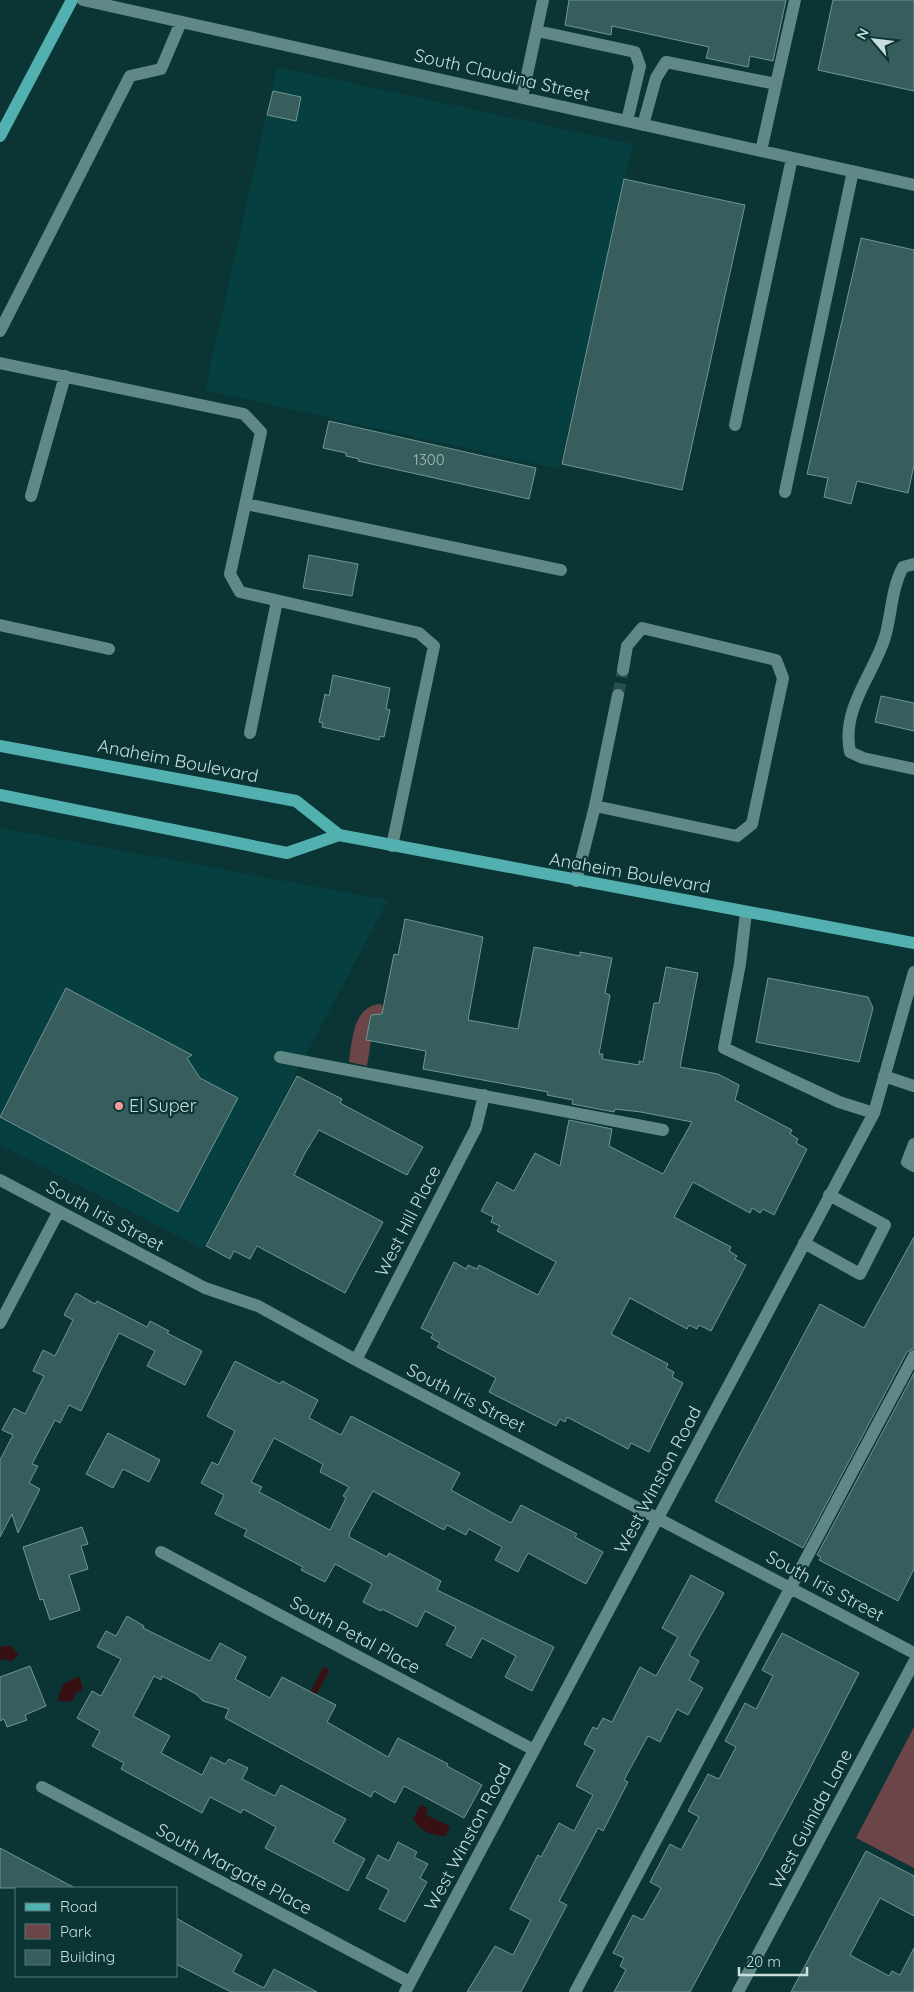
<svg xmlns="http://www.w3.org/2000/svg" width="914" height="1992" viewBox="0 0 914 1992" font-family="Quicksand,sans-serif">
  <rect width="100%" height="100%" fill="#0b3535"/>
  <!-- built -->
  <path fill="#063f3f" d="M277,67L633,144L559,469L205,390Z
    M0,828L388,900L203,1249L0,1145Z"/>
  <!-- green -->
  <path fill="#6b4547" d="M381,1004L386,1015H371L366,1040L371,1041L367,1066L349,1062C352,1041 353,1005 381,1004Z
    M914,1727V1868L856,1838Z"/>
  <!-- water -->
  <path fill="#371013" d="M10,1645L19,1654L11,1662L7,1659L0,1660V1647Z
    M80,1677L83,1690L75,1694L72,1702L58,1701C59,1687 66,1679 80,1677Z
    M421,1804L428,1809L426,1815L450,1826L446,1836C432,1836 420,1831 413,1819Z"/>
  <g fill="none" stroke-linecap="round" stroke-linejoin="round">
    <!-- stream -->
    <path stroke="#371013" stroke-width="7" d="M313,1694L325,1671"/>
  </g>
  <!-- building -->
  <path fill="#375d5d" stroke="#6e9796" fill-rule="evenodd" d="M569,0H786L773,61L750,56L748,67L706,58L709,47L612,26L611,35L565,25Z
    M833,0H914V91L818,70Z
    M273,91L301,97L296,121L267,115Z
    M624,179L745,205L682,490L562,464Z
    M861,238L914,250V465L908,493L857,481L851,504L824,497L828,478L807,474Z
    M329,421L536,468L529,499L358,461L359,459L346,456V453L323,448Z
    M309,555L358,564L352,596L303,588Z
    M333,675L390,688L386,709L390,710L384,737L380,736L379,740L322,727L323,723L319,722L325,694L329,696Z
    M881,696L914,703V731L875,722Z
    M405,919L483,937L468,1020L518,1029L534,947L580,956V952L612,958L605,993L610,995L599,1054H603L602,1059L639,1065V1061L643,1062L654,1003H659L666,967L698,973L680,1067L718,1074L739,1085L735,1100L792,1130L790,1134L798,1139L796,1143L807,1149L774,1215L763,1209L760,1213L752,1208L750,1213L693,1182L674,1217L731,1247L729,1251L737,1256L735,1259L746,1265L711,1331L699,1325L697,1329L689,1325L687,1329L630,1298L611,1334L668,1364L666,1368L674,1372L672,1377L683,1383L649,1452L631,1443L628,1449L567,1417L565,1422L560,1419L556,1426L489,1392L496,1378L437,1347L440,1343L431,1338L433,1334L421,1328L454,1262L466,1269L468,1265L477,1269L479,1265L538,1295L556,1262L497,1231L500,1226L491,1222L493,1217L481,1211L497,1182L514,1191L535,1153L560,1166L569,1120L612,1129L609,1146L663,1174L692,1122L641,1112L615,1109L614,1112L572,1104L573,1100L547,1095L548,1092L423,1069L426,1051L366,1040L371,1015L382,1014L394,954L398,955Z
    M768,978L868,997L873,1008L859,1062L756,1042Z
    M66,988L192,1055L187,1058L200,1078L238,1098L178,1212L0,1117Z
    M297,1076L342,1099L340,1103L423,1147L407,1175L319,1130L305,1153L294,1175L383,1222L345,1293L257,1246L250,1259L234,1251L230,1259L206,1246Z
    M914,1237V1348L907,1352L803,1548L715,1501L820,1304L864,1328Z
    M76,1293L95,1304L97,1301L147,1327L150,1321L169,1331L167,1333L202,1351L185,1385L147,1366L155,1351L119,1333L81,1411L69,1405L60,1423L55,1420L32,1464L38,1466L29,1483L40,1489L18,1533L12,1514L0,1537V1460L13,1435L2,1430L14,1408L25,1414L44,1376L33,1371L43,1350L55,1356L73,1320L64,1315Z
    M235,1361L280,1384L282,1381L318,1400L309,1418L341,1435L351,1416L460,1473L451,1490L511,1523L521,1505L577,1534L575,1537L603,1552L586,1584L528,1553L518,1572L495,1560L502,1547L469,1529L466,1535L447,1525L444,1530L373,1491L350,1532L349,1537L387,1557L389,1553L441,1581L437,1590L554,1647L532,1691L505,1677L516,1656L482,1638L471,1658L446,1645L456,1627L425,1611L417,1627L382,1609L381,1611L363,1602L372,1584L335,1564L325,1582L301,1570L303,1567L244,1536L247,1530L215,1514L224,1495L201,1483L212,1462L218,1465L235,1431L207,1416ZM274,1438L323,1464L320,1472L349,1487L343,1496L346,1498L330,1530L259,1492L262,1487L251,1482Z
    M914,1373V1569L898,1601L819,1560L821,1557L817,1555Z
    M108,1433L160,1460L149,1482L123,1469L113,1488L86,1474Z
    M82,1527L88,1544L81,1546L88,1569L69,1575L80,1610L50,1620L43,1599L40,1600L23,1547Z
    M691,1575L724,1593L689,1655L699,1661L689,1680L703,1688L688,1715L677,1709L660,1742L648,1736L624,1780L628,1782L603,1831L598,1828L559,1901L567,1905L521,1992H467L495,1946L513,1955L531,1920L510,1909L538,1855L541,1857L559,1823L574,1831L593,1795L576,1786L595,1750L584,1744L593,1727L597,1729L603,1718L612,1722L640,1667L656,1676L678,1637L662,1628Z
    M127,1616L144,1626L143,1628L210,1661L220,1643L246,1657L235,1679L270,1698L282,1677L336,1705L327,1722L388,1757L398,1738L448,1764L447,1766L482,1785L464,1818L404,1786L395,1803L374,1791L371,1797L225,1718L229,1709L203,1701L196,1694L162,1676L161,1680L154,1676L133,1716L170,1736L161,1753L202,1775L211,1757L225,1764L229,1759L248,1768L242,1779L275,1796L281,1785L346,1819L333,1842L365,1859L348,1891L265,1848L276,1827L243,1809L241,1813L210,1797L202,1813L121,1769L124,1763L92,1746L100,1731L77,1718L92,1691L101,1696L121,1659L97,1647L106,1631L116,1636Z
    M782,1633L859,1673L803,1782L690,1992H614L626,1970L620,1966L624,1958L613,1953L633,1915L643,1920L661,1888L650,1882L670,1844L681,1850L699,1817L688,1811L708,1774L719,1779L736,1747L725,1741L745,1703L756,1709L773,1676L762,1670Z
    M30,1666L46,1706L25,1715L27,1720L7,1727L4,1719L0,1721V1677Z
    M398,1842L417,1852L414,1857L428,1864L420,1878L427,1882L405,1922L379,1909L389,1890L366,1878L378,1855L389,1861Z
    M0,1848L75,1888H0Z
    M866,1851L914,1876V1916L880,1898L850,1955L889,1976L892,1971L900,1975L914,1948V1992H791Z
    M176,1918L242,1955L233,1972L264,1988L274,1969L317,1992H231L176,1964Z"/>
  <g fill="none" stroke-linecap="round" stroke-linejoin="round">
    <!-- minor-tunnel -->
    <path stroke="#284e4e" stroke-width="12" stroke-dasharray="12 6" stroke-linecap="butt" d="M618,695L623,670"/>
    <!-- minor -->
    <path stroke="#608887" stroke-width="12" d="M83,0L914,185
      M537,31L635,52L640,66L627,121
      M776,84L795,0
      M522,98L543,0
      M643,125L656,78L666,62L776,84L761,151
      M0,331L130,76L161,69L181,22
      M0,363L244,414L261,432L230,574L240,592L419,633L434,646L392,846
      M735,425L792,158
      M785,492L853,171
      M31,496L65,376
      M246,504L561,570
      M914,564L903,567C891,589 892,613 885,637C874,674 841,708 850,752L863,758L914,769
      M0,625L109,649
      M250,733L277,601
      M595,806L737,836L752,824L783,678L776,660L642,628L627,646L623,670
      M576,881L595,806L618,695
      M746,912L740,964L724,1048L839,1102L874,1113
      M280,1057L663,1130
      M884,1076L914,1086
      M914,1144L907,1162L914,1166
      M0,1180L205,1288L258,1306L356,1360L914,1653
      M804,1243L860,1274L885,1225L829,1195
      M0,1323L59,1211
      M356,1360L476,1128L484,1095
      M161,1552L534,1750
      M42,1787L410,1982
      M405,1992L874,1113L914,972
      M575,1992L914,1356
      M738,1992L914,1662"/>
    <!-- major -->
    <path stroke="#53b0b0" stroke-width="12" d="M0,136L72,0
      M0,746L296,801L339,835L914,943
      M0,795L287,853L339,835"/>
  </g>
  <!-- markers -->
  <circle fill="#f59b9e" stroke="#0b3535" stroke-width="2" cx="119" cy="1106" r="5"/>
  <g text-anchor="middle" stroke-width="4.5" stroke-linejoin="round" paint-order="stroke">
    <!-- number labels -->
    <g font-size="15" fill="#a4bebd">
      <text x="429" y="465">1300</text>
    </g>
    <!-- street labels -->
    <g font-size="18" fill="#c9dedd" stroke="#0b3535">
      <text transform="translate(502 75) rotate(13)" y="6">South Claudina Street</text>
      <text transform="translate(178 761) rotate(11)" y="6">Anaheim Boulevard</text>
      <text transform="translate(630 873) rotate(10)" y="6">Anaheim Boulevard</text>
      <text transform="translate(105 1216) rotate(28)" y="6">South Iris Street</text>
      <text transform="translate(408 1221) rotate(-63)" y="6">West Hill Place</text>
      <text transform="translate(466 1398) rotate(27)" y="6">South Iris Street</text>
      <text transform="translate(658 1480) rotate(-62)" y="6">West Winston Road</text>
      <text transform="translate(825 1586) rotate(28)" y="6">South Iris Street</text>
      <text transform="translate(355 1635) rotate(28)" y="6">South Petal Place</text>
      <text transform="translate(811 1819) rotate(-62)" y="6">West Guinida Lane</text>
      <text transform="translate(468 1837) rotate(-62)" y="6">West Winston Road</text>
      <text transform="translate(234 1869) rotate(28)" y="6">South Margate Place</text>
    </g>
    <!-- poi labels -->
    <g font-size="18" fill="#c9dedd" stroke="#0b3535" text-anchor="start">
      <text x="129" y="1112">El Super</text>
    </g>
  </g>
  <!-- legend -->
  <rect x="15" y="1887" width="162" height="90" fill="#0b3535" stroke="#577978"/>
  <rect x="25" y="1903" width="25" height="8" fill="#53b0b0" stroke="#577978"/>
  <text x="60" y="1912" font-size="15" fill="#c9dedd">Road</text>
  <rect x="25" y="1924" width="25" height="15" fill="#6b4547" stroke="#577978"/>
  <text x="60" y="1937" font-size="15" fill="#c9dedd">Park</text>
  <rect x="25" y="1950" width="25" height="15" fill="#375d5d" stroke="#577978"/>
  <text x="60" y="1962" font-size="15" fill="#c9dedd">Building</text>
  <!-- north arrow -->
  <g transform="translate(874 40) rotate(298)" stroke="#0b3535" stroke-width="4" paint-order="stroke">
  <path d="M0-4L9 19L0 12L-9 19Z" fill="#c9dedd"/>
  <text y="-8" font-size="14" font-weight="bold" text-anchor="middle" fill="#c9dedd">N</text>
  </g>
  <!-- scale -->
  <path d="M739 1967v8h68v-8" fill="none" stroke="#c9dedd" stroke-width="2.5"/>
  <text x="746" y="1967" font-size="15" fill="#c9dedd" stroke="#0b3535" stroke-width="4" paint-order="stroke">20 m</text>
</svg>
